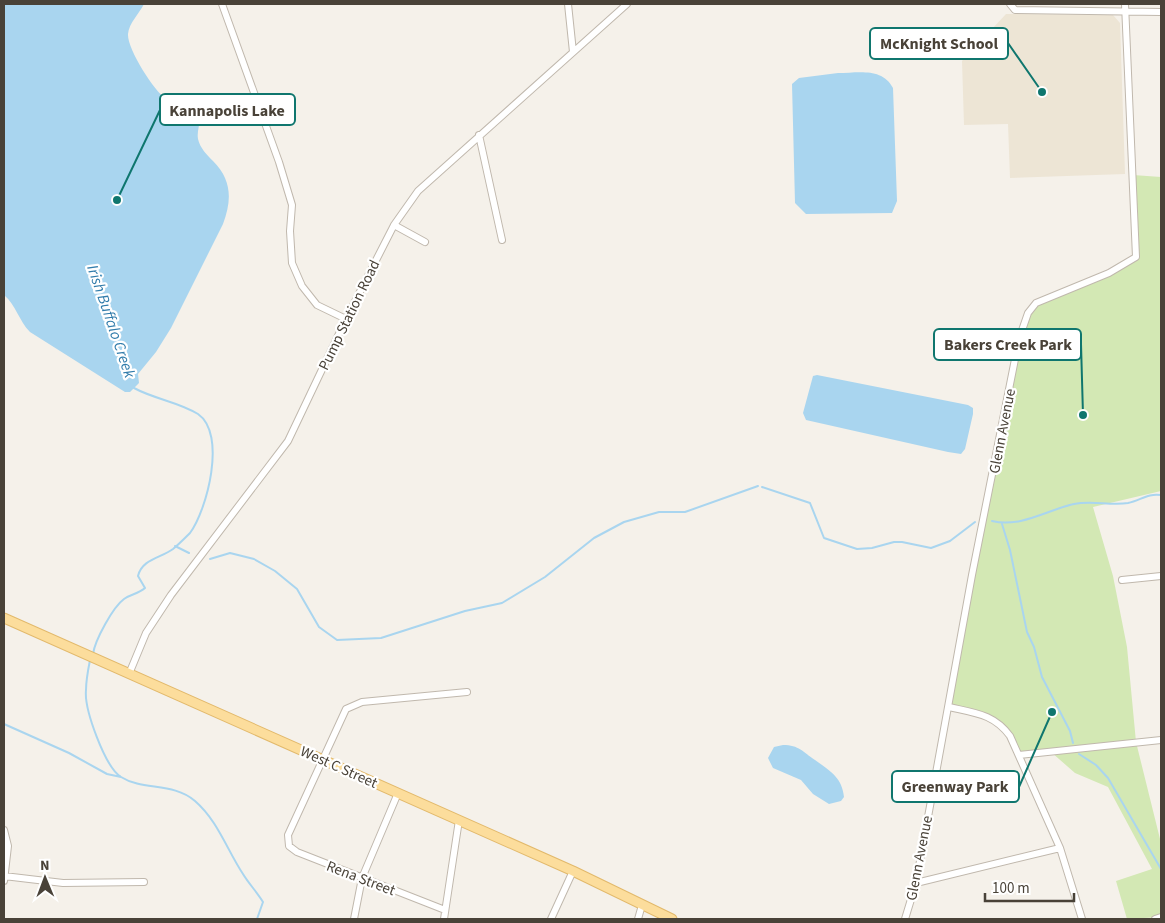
<svg xmlns="http://www.w3.org/2000/svg" width="1165" height="923" viewBox="0 0 1165 923" font-family="'Source Sans 3',sans-serif">
  <rect width="100%" height="100%" fill="#f5f1ea"/>
  <!-- education -->
  <path fill="#ede5d5" d="M1006,14L1113,15L1120,23L1125,174L1010,178L1008,124L964,125L962,61Z"/>
  <!-- green -->
  <path fill="#d3e8b4" d="M1133,175L1161,177V491L1093,507L1113,576L1127,647L1136,742L1161,843V917L1127,919L1116,881L1152,869L1108,787L1075,773L1051,752L1019,755C998,714 991,718 949,707L1019,339L1036,303L1136,258Z"/>
  <!-- water -->
  <path fill="#a9d5ef" d="M4,4H144C139,14 129,23 128,34C127,49 154,91 166,99C175,104 186,99 194,108C205,118 196,127 198,139C200,148 207,155 213,161C232,180 232,200 223,224L171,328L156,352L138,374L139,383L130,392H125L30,332C19,321 16,305 4,295Z
    M838,73C858,73 882,67 893,88L897,201L892,213L806,214L795,203L792,84L799,78Z
    M817,375L968,405L973,408V414L965,449L961,454L948,452L806,420L803,413L813,376Z
    M783,745C799,745 803,752 815,760C830,771 842,777 844,797L841,801L829,804L813,794L801,780L773,768L768,758L774,747Z"/>
  <g fill="none" stroke-linecap="round" stroke-linejoin="round">
    <!-- stream -->
    <path stroke="#a9d5ef" stroke-width="2" d="M762,487L810,503L824,538L857,549L872,548L894,542H902L931,548L950,541L975,522
      M992,521C1021,528 1047,510 1074,504C1092,500 1111,506 1128,503C1141,500 1148,493 1161,495
      M1002,524L1010,550L1027,632L1034,647L1042,677L1070,731L1073,743
      M175,546L189,553
      M210,559L230,553L254,559L275,571L297,589L319,627L337,640L381,638L465,611L502,603L545,577L594,538L624,522L659,512H685L758,486
      M93,654C95,640 113,607 124,599C131,594 138,594 145,588L138,576C142,559 161,558 173,549C178,545 185,538 190,533C207,510 227,434 198,414C179,402 154,399 134,388
      M90,660C88,670 86,680 86,690C84,709 105,767 121,777C143,791 173,782 195,801C218,821 227,850 243,874C249,884 257,892 263,902L257,919
      M4,724L69,753L107,774L121,777
      M1079,754L1096,765L1108,778L1161,869"/>
    <defs>
      <path id="minor" d="M222,4L279,162L292,205L290,231L292,263L302,286L317,305L346,319
        M568,4L573,52
        M1010,4L1015,10L1161,12
        M479,135L502,240
        M394,225L425,242
        M1122,580L1161,576
        M129,674L146,633L171,595L288,441L346,319L394,225L418,191L627,4
        M949,707C975,713 994,714 1010,736L1060,848L1082,919
        M1019,755L1161,740
        M4,830L8,846L4,881
        M4,876L63,883L144,882
        M916,883L1060,848
        M445,910L297,852L289,846L288,835L346,709L362,702L467,692
        M354,919L362,878L398,793
        M444,919L459,820
        M551,919L573,871
        M638,919L642,905
        M905,919L916,883L972,575L1019,339L1028,313L1036,303L1109,273L1136,257L1125,4
        M1155,919L1161,917"/>
      <path id="major" d="M4,618L573,871L672,919"/>
    </defs>
    <!-- minor casing -->
    <use href="#minor" stroke="#c0b8ad" stroke-width="8"/>
    <!-- major casing -->
    <use href="#major" stroke="#e2b96b" stroke-width="11"/>
    <!-- minor -->
    <use href="#minor" stroke="#fff" stroke-width="6"/>
    <!-- major -->
    <use href="#major" stroke="#fcdd9c" stroke-width="9"/>
  </g>
  <g text-anchor="middle" stroke-width="4.5" stroke-linejoin="round" paint-order="stroke">
    <!-- street labels -->
    <g font-size="15" fill="#494238" stroke="#fff">
      <text transform="translate(349 315) rotate(-64)" y="5">Pump Station Road</text>
      <text transform="translate(1002 431) rotate(-79)" y="5">Glenn Avenue</text>
      <text transform="translate(339 767) rotate(24)" y="5">West C Street</text>
      <text transform="translate(919 858) rotate(-79)" y="5">Glenn Avenue</text>
      <text transform="translate(361 878) rotate(21)" y="5">Rena Street</text>
    </g>
    <!-- water labels -->
    <g font-size="16" font-style="italic" fill="#317cab" stroke="#fff">
      <text transform="translate(112 321) rotate(71)" y="6">Irish Buffalo Creek</text>
    </g>
  </g>
  <!-- callouts -->
  <path fill="none" stroke="#0f766e" stroke-width="2" d="M1042 92L1008 43M117 200L160 110M1083 415L1081 344M1052 712L1019 787"/>
  <g fill="#0f766e" stroke="#fff" stroke-width="2">
    <circle cx="1042" cy="92" r="5"/>
    <circle cx="117" cy="200" r="5"/>
    <circle cx="1083" cy="415" r="5"/>
    <circle cx="1052" cy="712" r="5"/>
  </g>
  <g fill="#fff" stroke="#0f766e" stroke-width="2">
    <rect x="870" y="28" width="138" height="31" rx="5"/>
    <rect x="160" y="94" width="135" height="31" rx="5"/>
    <rect x="934" y="329" width="147" height="31" rx="5"/>
    <rect x="892" y="771" width="127" height="31" rx="5"/>
  </g>
  <g font-size="16" text-anchor="middle" font-weight="bold" fill="#494238">
    <text x="939" y="49">McKnight School</text>
    <text x="227" y="116">Kannapolis Lake</text>
    <text x="1008" y="350">Bakers Creek Park</text>
    <text x="955" y="792">Greenway Park</text>
  </g>
  <!-- border -->
  <rect width="1165" height="923" fill="none" stroke="#494238" stroke-width="10"/>
  <!-- north arrow -->
  <g transform="translate(45 878) rotate(359)" stroke="#ffffff" stroke-width="4" paint-order="stroke">
  <path d="M0-4L9 19L0 12L-9 19Z" fill="#494238"/>
  <text y="-8" font-size="14" font-weight="bold" text-anchor="middle" fill="#494238">N</text>
  </g>
  <!-- scale -->
  <path d="M985 893v8h89v-8" fill="none" stroke="#494238" stroke-width="2.5"/>
  <text x="992" y="893" font-size="15" fill="#494238" stroke="#ffffff" stroke-width="4" paint-order="stroke">100 m</text>
</svg>
